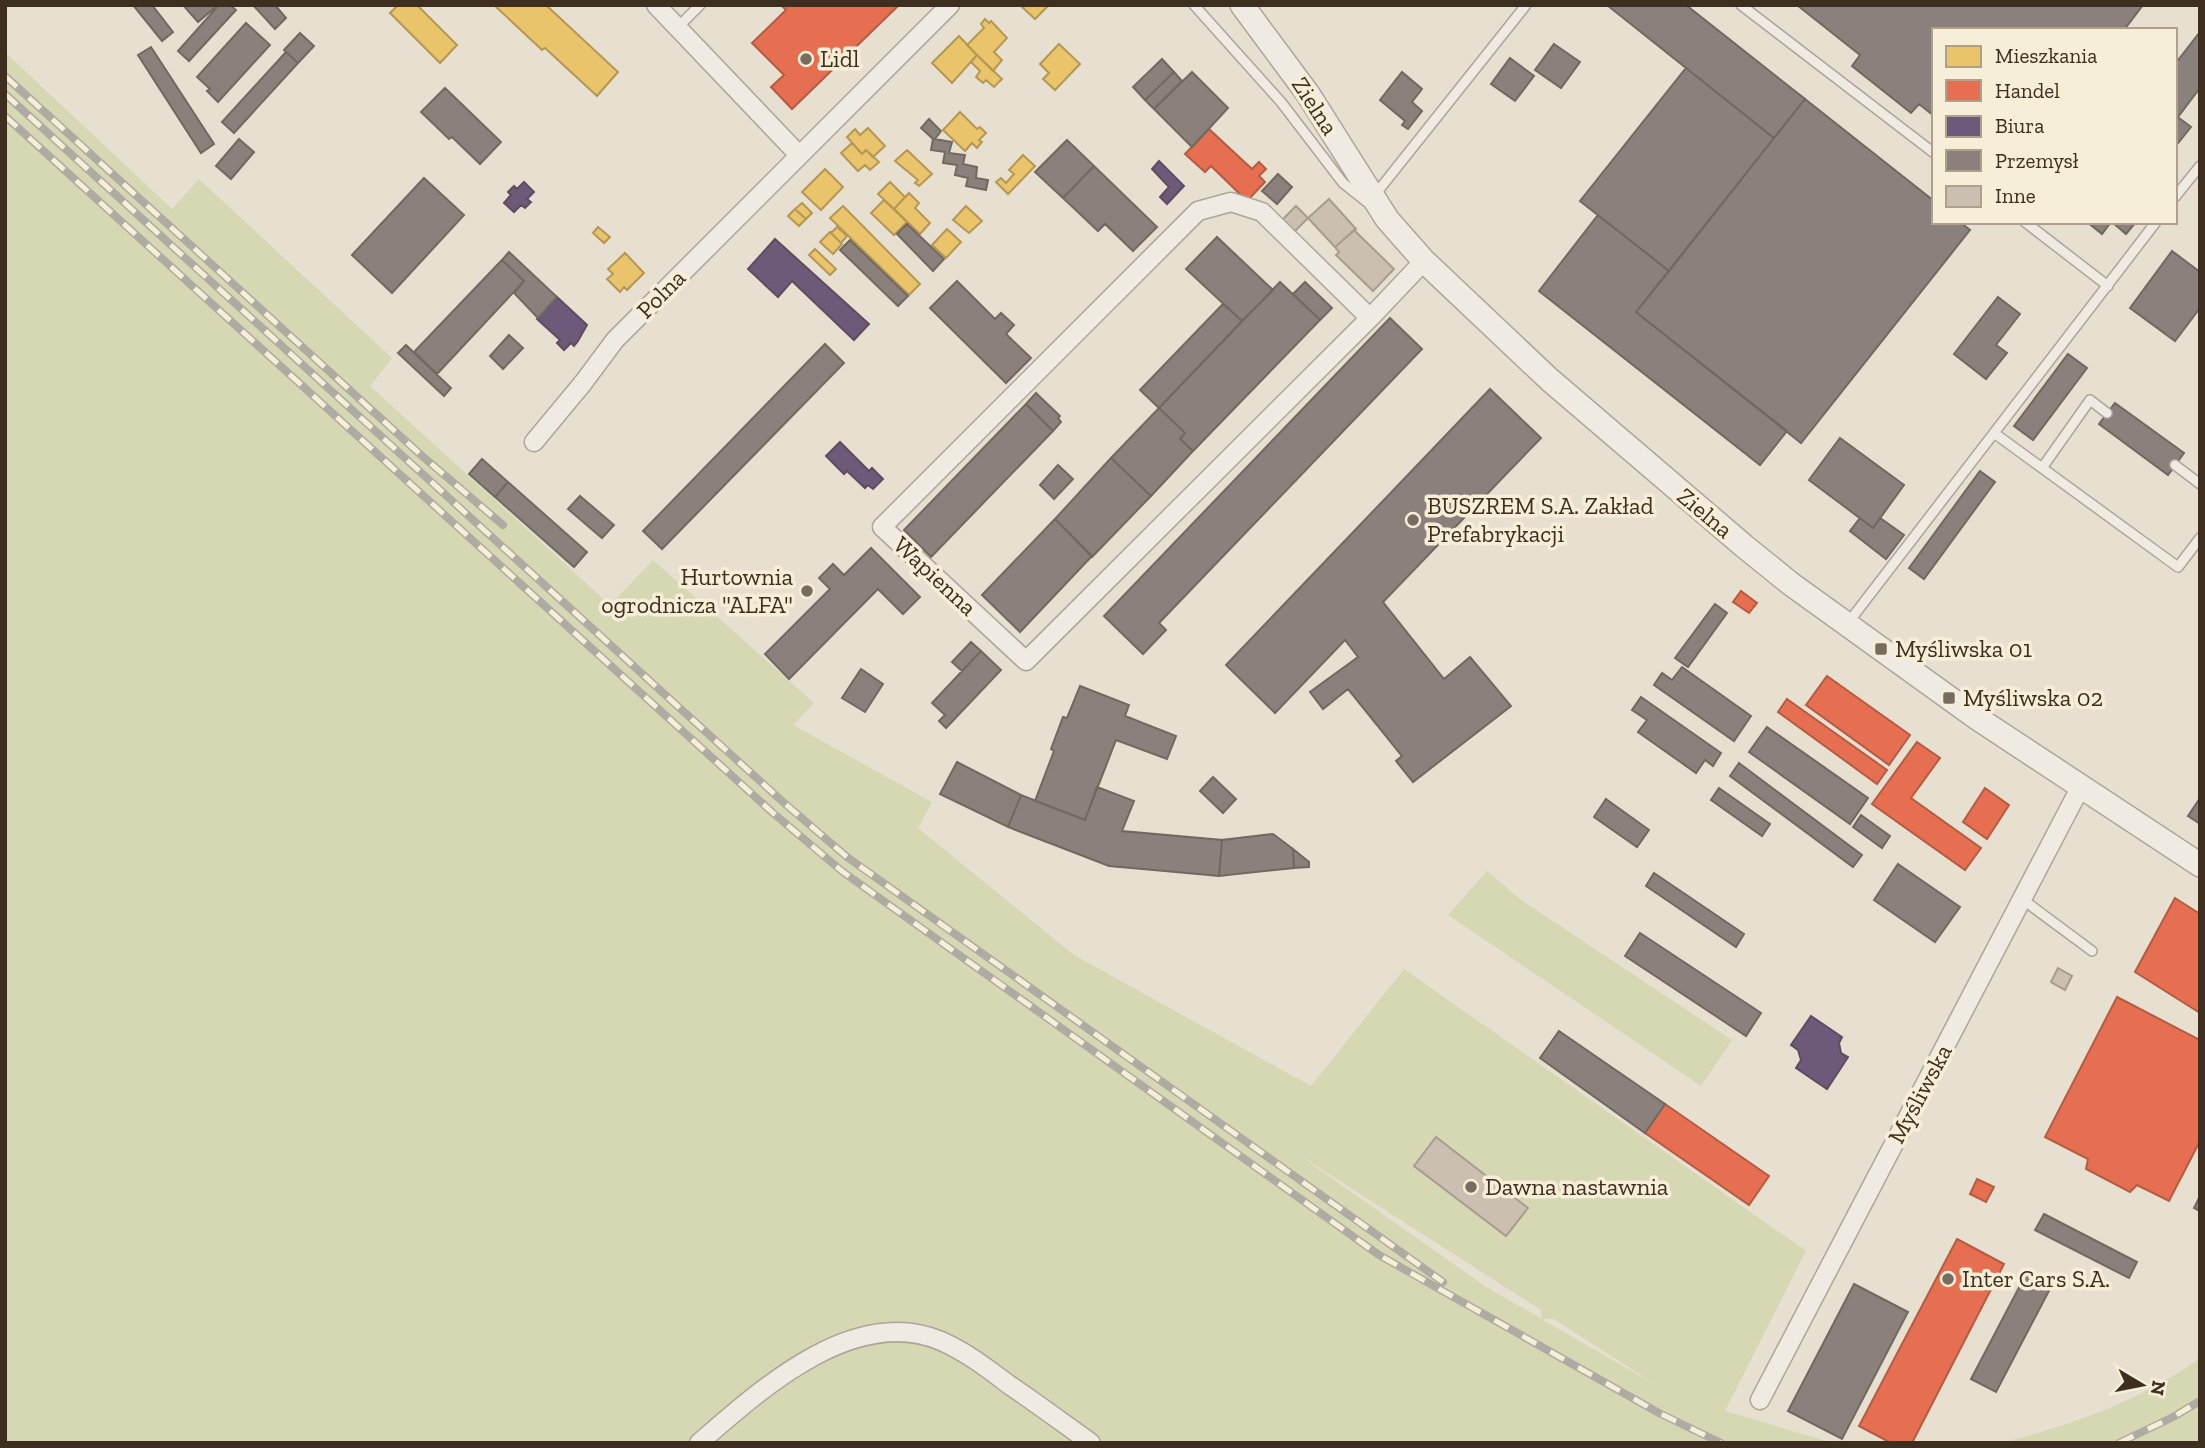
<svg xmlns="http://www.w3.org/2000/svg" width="2205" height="1448" viewBox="0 0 2205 1448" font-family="'Zilla Slab',serif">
  <rect width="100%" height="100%" fill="#e7e0d1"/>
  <!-- green -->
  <path fill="#d6d7b3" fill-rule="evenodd" d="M5,52L172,209L199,179L392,358L370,386L610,605L653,560L814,703L793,725L932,802L918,828L1074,955L1311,1086L1404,969L1806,1251L1725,1411L1833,1443H5ZM1296,1153L1541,1310L1542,1319L1486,1287ZM1544,1319H1554L1656,1385L1543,1320Z
    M1487,871L1520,899L1732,1040L1701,1086L1448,915Z
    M2200,1358V1443H2001C2071,1425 2141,1401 2200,1358Z"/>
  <!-- homes -->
  <path fill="#e9c46a" stroke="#b59754" stroke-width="2" d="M398,5H417L457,45L440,63L390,13Z
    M494,5H546L618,72L597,96L545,48L542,50Z
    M1020,5H1049L1035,19Z
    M985,19L989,23L991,21L1007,38L994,52L1002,60L993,71L967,45L984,28L981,24Z
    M959,36L977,55L952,83L932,63Z
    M1059,44L1080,64L1055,90L1043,79L1049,73L1040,64Z
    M977,55L1002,79L994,87L986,80L983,83L976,77L980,71L971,62Z
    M960,112L977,129L980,127L986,133L979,140L982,142L977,148L972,143L965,151L943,130Z
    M868,128L885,146L873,157L866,150L862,154L847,137L855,129L860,135Z
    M852,143L862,154L866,150L879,162L870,170L865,165L858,171L841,153Z
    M907,150L932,174L919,186L915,183L918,180L895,161Z
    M1023,155L1035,166L1008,194L996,182L1001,178L1006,183L1014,174L1009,170Z
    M825,169L843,187L821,210L802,192Z
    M890,182L905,197L894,209L878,194Z
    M909,193L919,203L915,208L930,223L920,234L894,209Z
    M884,200L907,222L894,235L871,213Z
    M802,203L812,213L806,219L795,209Z
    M843,206L920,284L909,295L830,218Z
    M966,206L982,221L969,233L953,220Z
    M795,209L806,219L799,226L788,216Z
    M598,227L610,237L604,243L593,233Z
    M837,227L847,236L841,243L831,233Z
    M947,229L961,242L946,258L932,245Z
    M830,232L842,244L833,254L820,242Z
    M815,249L836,269L830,275L809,255Z
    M625,253L644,273L627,290L624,287L620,292L607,279L613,274L608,269Z"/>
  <!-- shops -->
  <path fill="#e76f51" stroke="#b45c42" stroke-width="2" d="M781,5H899L792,109L771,87L784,75L752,43L786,10Z
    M1209,129L1252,169L1259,162L1266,169L1259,176L1265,182L1247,201L1211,166L1205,172L1185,154Z
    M1741,591L1757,603L1749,613L1733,602Z
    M1827,676L1910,735L1889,765L1806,705Z
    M1787,699L1887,770L1877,784L1778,712Z
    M1917,742L1940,758L1911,798L1981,848L1965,870L1872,804Z
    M1985,788L2009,805L1987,839L1963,822Z
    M2175,898L2200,914V1013L2135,972Z
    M2117,997L2200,1040V1141L2169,1201L2137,1185L2130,1192L2086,1169L2088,1159L2045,1137Z
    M1665,1104L1769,1176L1749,1205L1645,1133Z
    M1977,1179L1994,1187L1986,1202L1970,1194Z
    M1957,1239L2004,1264L1912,1443H1891L1859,1426Z"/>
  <!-- offices -->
  <path fill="#6d597a" stroke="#5f4c5f" stroke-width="2" d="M1159,161L1184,186L1167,204L1160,197L1169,187L1152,169Z
    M524,182L534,192L527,199L531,202L525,208L521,205L514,212L504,203L511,195L508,192L514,186L517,189Z
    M775,239L869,324L854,340L792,281L778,297L748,269Z
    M557,297L587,325L578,341L574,346L571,343L564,350L557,343L560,340L537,319Z
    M840,442L869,471L872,468L883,479L873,489L868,485L865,488L847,471L844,474L826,456Z
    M1811,1016L1842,1037L1839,1043L1841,1053L1848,1057L1827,1089L1796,1068L1801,1060L1798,1050L1791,1045Z"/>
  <!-- industry -->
  <path fill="#8a817c" stroke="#736860" stroke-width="2" d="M133,5H152L173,32L162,41Z
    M183,5H218L198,22Z
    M219,5H230L236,10L189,61L178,51Z
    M253,5H275L286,18L275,29Z
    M1607,5H1686L1805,99L1774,138Z
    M1797,5H2143L2124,30H1934V116L1919,104L1911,113L1852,66L1860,55Z
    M1797,5H2143L2124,30H1934V116L1919,104L1911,113L1852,66L1860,55Z
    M246,23L270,45L218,102L207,91L210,89L197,77Z
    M2200,32V88L2178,117L2175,115V64Z
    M300,33L314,46L298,63L284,50Z
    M1554,44L1580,62L1561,88L1535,70Z
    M151,47L214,144L201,153L138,55Z
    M286,52L298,63L234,133L222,122Z
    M1510,58L1534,76L1515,101L1491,84Z
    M1162,59L1174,72L1145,100L1133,87Z
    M1686,68L1774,138L1669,271L1580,201Z
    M1174,72L1182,81L1154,109L1145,100Z
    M1192,72L1228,108L1192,147L1154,109Z
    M1402,72L1422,89L1412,102L1422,111L1408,129L1402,125L1405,121L1380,100Z
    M445,88L501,142L480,164L452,137L449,139L421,112Z
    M1805,99L1934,201V222H1960L1970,230L1801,443L1636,312Z
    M2175,115L2191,127L2175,147Z
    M929,119L941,131L935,139L952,142L949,153L965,155L963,164L977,167L976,178L988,180L986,190L966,186L968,178L955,175L957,165L943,163L945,152L931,150L933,139L921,128Z
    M239,139L254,152L231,179L216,166Z
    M1067,140L1094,166L1063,198L1035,172Z
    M1094,166L1157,227L1133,251L1105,224L1098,231L1063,198Z
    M1278,174L1292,187L1277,204L1262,191Z
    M424,178L464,215L392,293L352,255Z
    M1598,215L1669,271L1636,312L1787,431L1760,465L1539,291Z
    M2087,222H2111L2102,234Z
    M2112,222H2136L2126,234Z
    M907,224L944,259L933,271L897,234Z
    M1217,237L1273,290L1242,321L1186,269Z
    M850,240L908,296L898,306L840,250Z
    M2172,251L2200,272V308L2175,341L2130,308Z
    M509,252L557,297L538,318L514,293L524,281L502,260Z
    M502,260L524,281L437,374L414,352Z
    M957,281L995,319L1001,313L1014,325L1006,334L1031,358L1006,383L930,308Z
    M1280,282L1320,320L1193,451L1180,439L1185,433L1159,408Z
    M1305,282L1332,308L1320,320L1293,294Z
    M1998,297L2020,314L1996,345L2007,353L1986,379L1954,354Z
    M1223,304L1242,321L1159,408L1140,390Z
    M1390,318L1422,349L1159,623L1166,630L1143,654L1104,616Z
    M509,335L523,348L503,369L490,356Z
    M825,344L844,363L662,549L643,531Z
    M406,345L451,388L444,396L398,353Z
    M2068,354L2087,368L2033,440L2014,426Z
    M1490,389L1541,438L1383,602L1444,679L1470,657L1511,706L1413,782L1396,761L1402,756L1348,689L1323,709L1310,692L1358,657L1345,640L1275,713L1226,665Z
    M1036,393L1060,416L1058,418L1061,422L1053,431L1026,404Z
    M2115,403L2184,453L2168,475L2099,424Z
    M1026,404L1053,431L931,557L904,530Z
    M1159,408L1185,433L1180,439L1193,451L1151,496L1111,458Z
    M1840,438L1904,485L1873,528L1809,480Z
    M1111,458L1151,496L1092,557L1055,519Z
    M482,459L508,482L495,497L469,474Z
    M1058,465L1073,479L1054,499L1040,485Z
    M1980,471L1995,482L1924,579L1909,568Z
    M508,482L587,552L574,567L495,497Z
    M580,496L614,525L602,538L568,509Z
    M1860,518L1873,528L1880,518L1904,535L1886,559L1850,531Z
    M1055,519L1092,556L1020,632L982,595Z
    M871,548L920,597L903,614L878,589L789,679L765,654L830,589L819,578L833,564L844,575Z
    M1715,604L1727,613L1688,667L1675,658Z
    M971,642L981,651L962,671L952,662Z
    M981,651L1001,670L946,728L939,721L945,715L932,703Z
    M1682,667L1751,716L1734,741L1654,685L1662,673L1672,680Z
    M861,669L883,684L865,712L842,698Z
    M1080,686L1129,705L1125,716L1176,736L1167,759L1116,740L1085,820L1035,801L1054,751L1051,749L1063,717L1067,718Z
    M1641,697L1721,753L1713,766L1705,760L1696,773L1638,732L1647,720L1632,710Z
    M1767,727L1868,798L1850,824L1749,752Z
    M957,762L1021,795L1008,827L940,794Z
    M1739,763L1862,855L1853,867L1730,776Z
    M1213,777L1236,799L1223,813L1200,791Z
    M1097,787L1134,801L1122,831L1222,840L1219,876L1109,866L1008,827L1021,795L1085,820Z
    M1719,788L1770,824L1762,836L1711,800Z
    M2200,798V824L2188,816Z
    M1606,799L1649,830L1637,847L1594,817Z
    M1861,815L1890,836L1882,848L1853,827Z
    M1273,834L1293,849L1294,868L1219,876L1222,840Z
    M1293,849L1309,862V867L1294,868Z
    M1898,864L1960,907L1935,942L1874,900Z
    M1654,873L1744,934L1736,947L1646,886Z
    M1640,933L1761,1013L1746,1036L1625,956Z
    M1559,1031L1665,1104L1645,1133L1540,1058Z
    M2200,1196V1211L2194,1208Z
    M2044,1214L2137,1262L2129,1278L2035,1230Z
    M2026,1274L2051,1287L1996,1392L1971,1379Z
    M1854,1284L1908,1312L1842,1439L1788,1411Z"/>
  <!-- building -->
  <path fill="#cbbfb2" stroke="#a89c90" stroke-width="2" d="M1329,199L1356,229L1335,247L1308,218Z
    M1296,206L1308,218L1293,233L1281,221Z
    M1354,230L1394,269L1373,291L1336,255L1339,252L1335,247Z
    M2058,968L2072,976L2065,990L2051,982Z
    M1436,1137L1528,1208L1506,1236L1414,1166Z"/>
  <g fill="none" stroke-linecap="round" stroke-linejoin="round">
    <defs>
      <path id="service" d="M1194,5L1281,102L1343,183L1367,202
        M1741,5L1934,153
        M677,28L700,5
        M1374,196L1526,5
        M2175,197L2200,166
        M2025,222L2108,286
        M1994,433L2178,567L2200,538
        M2175,465L2200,484
        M2042,468L2090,400L2107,413
        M1848,623L2156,222
        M2022,899L2092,951"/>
      <path id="minor" d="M656,5L799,155
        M1370,318L1262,212L1231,202L1198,211L882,527L1026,661L1370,318L1424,261
        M534,442L583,383L615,340L950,5
        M1760,1400L2080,788
        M699,1443C760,1390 854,1304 941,1341C966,1352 987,1368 1008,1384C1036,1403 1063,1423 1091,1443"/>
      <path id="tertiary" d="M1242,5L1308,94L1387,219L1424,261L1550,380L1744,546L1791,584L1977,718L2200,865"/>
    </defs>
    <!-- service casing -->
    <use href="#service" stroke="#ada599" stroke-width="12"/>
    <!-- minor casing -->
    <use href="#minor" stroke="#ada599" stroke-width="21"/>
    <!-- tertiary casing -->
    <use href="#tertiary" stroke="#ada599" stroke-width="26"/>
    <!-- service -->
    <use href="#service" stroke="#efebe3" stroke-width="9"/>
    <!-- minor -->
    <use href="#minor" stroke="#efebe3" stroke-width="18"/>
    <!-- tertiary -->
    <use href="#tertiary" stroke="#efebe3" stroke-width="23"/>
    <defs>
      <path id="rail" d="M5,76L421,455L503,525
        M5,94L783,802L847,857L1443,1282
        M5,116L773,813L843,872L1379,1255L1659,1413L1721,1443
        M2119,1443L2173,1417L2200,1401"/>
    </defs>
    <!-- rail casing -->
    <use href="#rail" stroke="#afaaa2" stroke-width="8"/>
    <!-- rail -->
    <use href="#rail" stroke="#f7eed8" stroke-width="5" stroke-dasharray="16" stroke-linecap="butt"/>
  </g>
  <!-- markers -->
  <g fill="#786c5e" stroke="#f7eed8" stroke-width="2.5">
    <circle cx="806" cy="59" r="7"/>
    <circle cx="1413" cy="520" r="7"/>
    <circle cx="807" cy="591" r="7"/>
    <rect x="1874" y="642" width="14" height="14" rx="3.5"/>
    <rect x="1942" y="691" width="14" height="14" rx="3.5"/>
    <circle cx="1471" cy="1187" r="7"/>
    <circle cx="1948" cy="1279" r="7"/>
  </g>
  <g text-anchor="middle" stroke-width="7" stroke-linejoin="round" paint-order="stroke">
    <!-- poi labels -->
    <g font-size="24" fill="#3d2e20" stroke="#f7eed8" text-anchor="start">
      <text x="820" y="67">Lidl</text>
      <text x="1427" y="514">BUSZREM S.A. Zakład<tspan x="1427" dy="28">Prefabrykacji</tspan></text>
      <text x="793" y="585" text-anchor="end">Hurtownia<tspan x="793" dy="28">ogrodnicza "ALFA"</tspan></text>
      <text x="1895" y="657">Myśliwska 01</text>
      <text x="1963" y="706">Myśliwska 02</text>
      <text x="1485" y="1195">Dawna nastawnia</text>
      <text x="1962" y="1287">Inter Cars S.A.</text>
    </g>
    <!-- street labels -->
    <g font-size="24" fill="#3d2e20" stroke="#f7eed8">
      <text transform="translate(1315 106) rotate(57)" y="8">Zielna</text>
      <text transform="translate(661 294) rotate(-45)" y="8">Polna</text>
      <text transform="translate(1705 513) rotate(40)" y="8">Zielna</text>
      <text transform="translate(935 576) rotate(43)" y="8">Wapienna</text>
      <text transform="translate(1920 1094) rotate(-62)" y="8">Myśliwska</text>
    </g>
  </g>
  <!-- border -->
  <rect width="2205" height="1448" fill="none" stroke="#3d2e20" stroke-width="14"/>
  <!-- legend -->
  <rect x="1932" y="28" width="245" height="196" fill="#f7eed8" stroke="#ada18e" stroke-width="2"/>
  <rect x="1946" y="46" width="35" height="21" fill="#e9c46a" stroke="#ada18e" stroke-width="2"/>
  <text x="1995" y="63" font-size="21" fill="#3d2e20">Mieszkania</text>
  <rect x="1946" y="80" width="35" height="21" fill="#e76f51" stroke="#ada18e" stroke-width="2"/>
  <text x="1995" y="98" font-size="21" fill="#3d2e20">Handel</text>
  <rect x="1946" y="116" width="35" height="21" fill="#6d597a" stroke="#ada18e" stroke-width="2"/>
  <text x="1995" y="133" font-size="21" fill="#3d2e20">Biura</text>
  <rect x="1946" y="150" width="35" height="21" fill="#8a817c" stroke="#ada18e" stroke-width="2"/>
  <text x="1995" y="168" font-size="21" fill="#3d2e20">Przemysł</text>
  <rect x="1946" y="186" width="35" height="21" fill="#cbbfb2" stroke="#ada18e" stroke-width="2"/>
  <text x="1995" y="203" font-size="21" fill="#3d2e20">Inne</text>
  <!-- north arrow -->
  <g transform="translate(2142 1385) rotate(100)" stroke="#f7eed8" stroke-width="5" paint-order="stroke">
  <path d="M0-5L12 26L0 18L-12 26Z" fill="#3d2e20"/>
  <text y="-10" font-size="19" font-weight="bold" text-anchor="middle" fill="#3d2e20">N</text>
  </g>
</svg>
